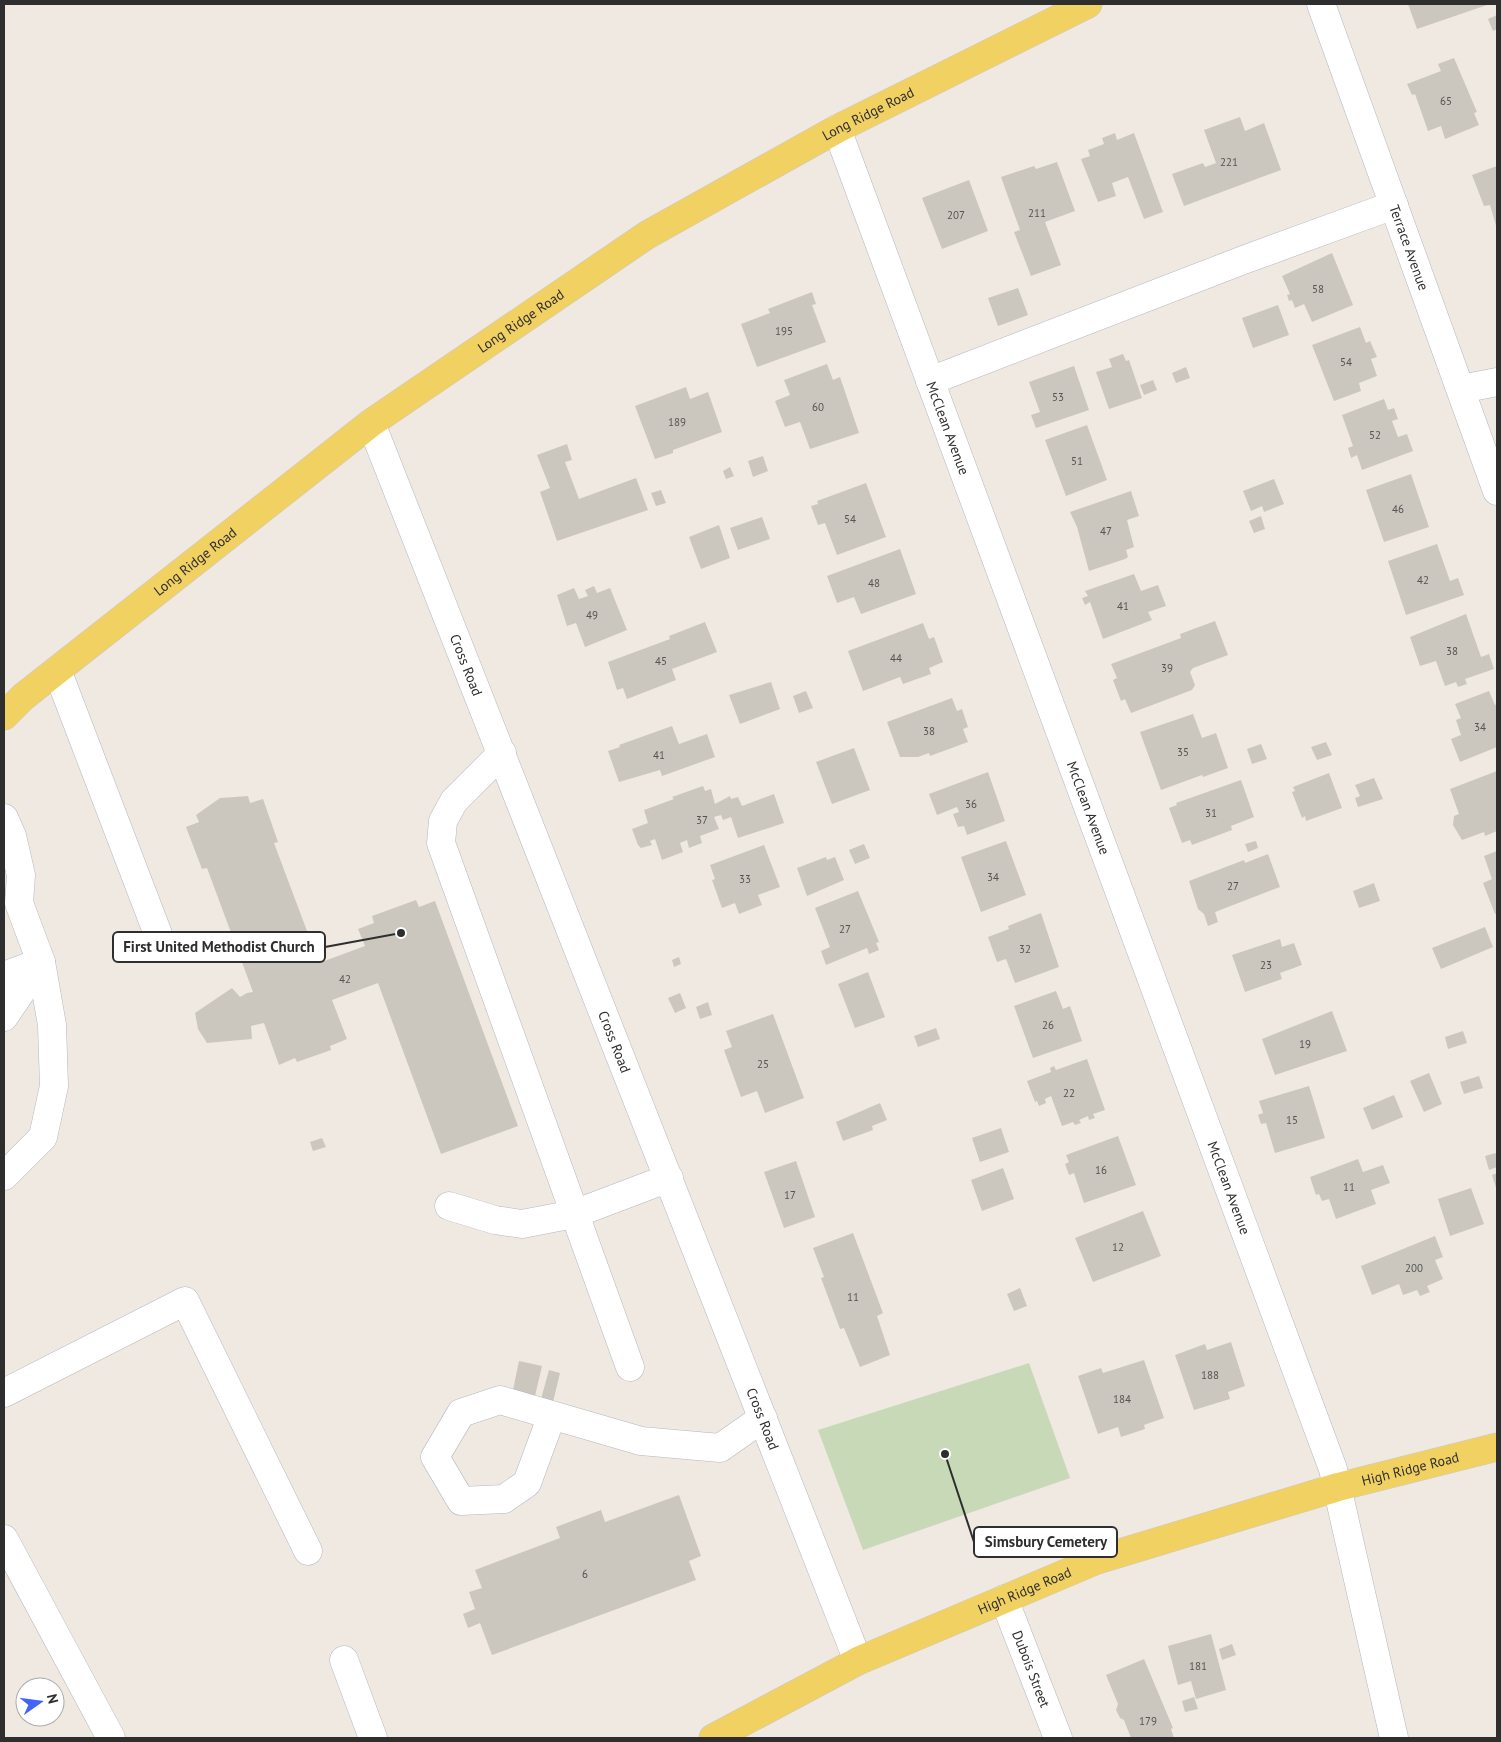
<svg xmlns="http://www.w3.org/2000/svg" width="1501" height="1742" viewBox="0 0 1501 1742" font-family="'PT Sans',sans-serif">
  <rect width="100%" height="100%" fill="#efe9e1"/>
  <!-- cemetery -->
  <path fill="#c8d9b8" d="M1029,1363L1070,1478L863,1550L818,1430Z"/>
  <!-- building -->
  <path fill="#cbc7bf" d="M1408,4H1490L1417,29Z
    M1497,15V29L1493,31L1488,19Z
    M1454,58L1477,112L1474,113L1479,125L1445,139L1441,126L1428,131L1415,94L1412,95L1407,84L1441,71L1438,64Z
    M1240,117L1245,131L1264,123L1281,170L1184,206L1172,174L1203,163L1205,167L1216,163L1204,130Z
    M1115,133L1117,140L1134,133L1163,212L1144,219L1128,177L1112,183L1116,196L1098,202L1081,159L1090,156L1088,150L1104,144L1102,138Z
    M1057,162L1075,211L1045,222L1061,265L1031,276L1014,232L1020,230L1001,177L1034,166L1036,169Z
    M1497,166V229L1490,205L1484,206L1472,175Z
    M969,180L988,231L942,249L922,198Z
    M1332,253L1353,305L1312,322L1304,304L1295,308L1292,300L1289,301L1287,295L1290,294L1282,276Z
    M1018,288L1028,315L998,326L988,298Z
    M812,292L816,304L812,305L826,342L757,367L741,324L770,313L768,309Z
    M1278,305L1289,335L1253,348L1242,318Z
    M1360,327L1366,343L1370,341L1377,357L1371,359L1377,376L1359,383L1361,391L1334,401L1312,345Z
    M1123,354L1126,361L1129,360L1142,398L1109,409L1096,372L1112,367L1109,359Z
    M827,364L833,380L840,377L859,433L810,449L800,422L785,427L775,401L790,395L784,380Z
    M1074,366L1089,410L1036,428L1031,415L1040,412L1029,382Z
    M1186,367L1190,378L1176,383L1172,373Z
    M1153,380L1157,390L1144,395L1140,385Z
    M686,387L690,399L708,392L722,432L673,450V453L655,459L635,406Z
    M1384,399L1388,410L1394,408L1398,419L1392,421L1398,437L1407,434L1413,451L1362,470L1357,455L1351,458L1348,448L1353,446L1342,415Z
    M1087,425L1107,480L1066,496L1045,440Z
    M567,444L572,460L565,462L579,499L636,478L648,510L557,541L540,492L550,488L537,455Z
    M763,456L768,471L753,477L748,461Z
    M730,467L734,476L726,479L723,471Z
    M1411,474L1429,527L1384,542L1366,490Z
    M1274,479L1284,504L1264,512L1262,506L1251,511L1243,491Z
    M866,483L886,537L837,555L825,523L818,525L811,506L818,504L817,501Z
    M661,490L666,503L656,506L651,493Z
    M1131,491L1139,516L1127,520L1134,547L1126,550L1128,557L1125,559L1089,571L1077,527L1070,512Z
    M1261,516L1265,529L1254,533L1249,521Z
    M762,517L770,539L738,550L730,528Z
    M719,525L730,558L701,569L689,537Z
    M1437,544L1450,581L1458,578L1464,595L1406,615L1388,561Z
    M900,549L916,594L861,614L854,597L837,603L827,576Z
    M1134,574L1141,591L1158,585L1166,606L1148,612L1152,620L1103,639L1090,602L1085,605L1082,598L1088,596L1085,591Z
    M594,586L597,593L610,588L627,630L585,647L576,623L567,626L557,595L574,588L579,599L588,596L585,590Z
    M1466,614L1481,657L1489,654L1494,669L1465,679L1467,684L1458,687L1456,682L1445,686L1436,661L1420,666L1410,637Z
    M1215,621L1228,655L1193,668L1190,672L1195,685L1192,690L1131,713L1125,699L1121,701L1113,680L1117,678L1111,664L1181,638L1180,634Z
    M705,622L717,652L672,669L676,680L627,699L623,688L617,690L608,662L670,639L669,636Z
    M923,623L929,639L934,637L943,662L929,668L931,674L903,684L900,677L863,691L848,651Z
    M771,682L780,709L740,724L729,695Z
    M806,691L813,708L799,713L793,696Z
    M1489,691L1495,705L1497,704V747L1460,762L1451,739L1461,735L1456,720L1461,718L1455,704Z
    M952,698L957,711L962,709L968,727L963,729L968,742L930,756L929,753L918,757H900L887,722Z
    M1193,714L1202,738L1216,733L1228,768L1203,777L1202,775L1161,790L1140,732Z
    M672,726L679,744L707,734L715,757L662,776L660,770L619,782L608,751L620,747L619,745Z
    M1326,742L1332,755L1317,760L1311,747Z
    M1261,744L1267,759L1252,764L1247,749Z
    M854,748L870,790L832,804L816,762Z
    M1497,771V831L1485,836L1484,832L1462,840L1453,825L1454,816L1459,814L1450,789Z
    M988,772L1005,821L967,835L964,826L958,827L953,814L959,812L957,807L937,815L929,794Z
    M1329,773L1342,808L1306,821L1305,816L1302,818L1292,792L1295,791L1293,787Z
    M1374,778L1383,799L1358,807L1355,798L1360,796L1355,785Z
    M1241,780L1254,817L1231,826L1232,830L1192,845L1190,840L1182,843L1169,808L1177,805L1176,803Z
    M703,786L705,791L711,789L715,804L730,796L731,799L738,797L742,806L774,794L784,823L738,838L731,817L723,820L721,815L714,817L719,829L700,836L702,843L689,848L687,840L680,843L683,852L662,860L655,839L650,841L652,845L641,848L638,845L632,829L648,823L644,810L674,799L672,797Z
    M248,796L250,803L263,799L278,842L274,843L319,963L365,946L358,929L374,923L372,916L416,900L419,907L435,901L518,1126L441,1154L378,983L332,1000L347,1039L330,1046L331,1050L297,1062L295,1058L279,1065L264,1023L251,1026L252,1039L207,1043L198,1029L195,1013L232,988L240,997L247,993L253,992L207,868L202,869L186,827L199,822L196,815L220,798Z
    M1006,841L1026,895L981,912L961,857Z
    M1256,841L1258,848L1248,852L1245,844Z
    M864,844L870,858L855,864L849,850Z
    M764,845L780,887L758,895L762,905L739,914L735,903L722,908L712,880L715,879L710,865Z
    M1497,851V913L1495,914L1483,883L1492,879L1484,856Z
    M1268,854L1280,887L1215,912L1218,922L1208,926L1204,914L1198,909L1189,881L1244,860L1245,863Z
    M826,857L827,860L835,857L844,880L807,896L797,868Z
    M1374,883L1380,901L1359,908L1353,891Z
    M858,891L879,942L876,943L879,950L869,954L867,948L826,965L821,951L830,947L815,908Z
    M1041,913L1059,967L1015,983L1006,959L997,962L988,937L1009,929L1008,926Z
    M1485,927L1493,947L1441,969L1432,948Z
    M1280,939L1282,947L1294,943L1302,965L1280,973L1282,979L1245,992L1232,955Z
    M679,957L681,964L674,967L672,960Z
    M868,972L885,1017L855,1028L838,984Z
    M1056,991L1063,1009L1070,1006L1082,1041L1033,1058L1014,1006Z
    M680,993L686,1008L675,1013L668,998Z
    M708,1002L712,1015L700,1019L696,1007Z
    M1332,1011L1347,1051L1275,1075L1262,1039Z
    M773,1014L804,1098L765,1113L757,1091L741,1097L724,1050L732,1047L726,1031Z
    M936,1028L940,1039L918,1047L914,1036Z
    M1463,1031L1467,1043L1448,1049L1445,1037Z
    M1087,1059L1105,1110L1093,1114L1095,1118L1089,1120L1088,1116L1079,1120L1081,1123L1075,1125L1073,1122L1062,1126L1051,1096L1045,1099L1046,1103L1039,1106L1037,1101L1035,1102L1027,1081L1051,1072L1050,1068L1054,1066L1056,1070Z
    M1429,1073L1442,1104L1424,1112L1410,1081Z
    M1479,1076L1483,1088L1464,1094L1460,1082Z
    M1309,1086L1325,1138L1275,1153L1266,1123L1261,1124L1258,1115L1263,1113L1259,1101Z
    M1394,1095L1403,1117L1372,1130L1363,1108Z
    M880,1103L887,1120L872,1126L873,1130L843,1141L836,1122Z
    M1001,1128L1009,1152L980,1162L972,1138Z
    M1118,1136L1136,1185L1084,1203L1074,1173L1069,1175L1065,1164L1069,1162L1066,1155Z
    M322,1138L326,1147L313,1151L310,1142Z
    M1496,1153L1497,1167L1489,1170L1485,1156Z
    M1358,1159L1363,1172L1383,1165L1390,1183L1371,1190L1376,1204L1336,1219L1329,1199L1322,1201L1319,1194L1316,1195L1310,1177Z
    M796,1161L815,1217L784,1228L764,1172Z
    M1003,1168L1014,1199L982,1211L971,1180Z
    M1497,1173V1191L1492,1175Z
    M1471,1188L1484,1224L1450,1236L1438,1199Z
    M1143,1211L1161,1256L1093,1282L1075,1238Z
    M853,1233L883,1313L877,1316L890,1355L860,1367L844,1328L840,1329L821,1278L824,1277L813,1248Z
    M1435,1236L1443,1257L1435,1260L1443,1279L1427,1286L1430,1292L1420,1296L1417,1290L1403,1295L1399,1284L1372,1295L1361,1266Z
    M1020,1288L1027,1306L1014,1311L1007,1294Z
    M1231,1342L1245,1386L1228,1392L1230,1399L1194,1410L1175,1355L1205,1344L1207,1350Z
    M1144,1360L1164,1418L1144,1425L1145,1429L1121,1437L1118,1427L1098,1434L1078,1376L1101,1368L1103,1373Z
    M519,1361L542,1366L535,1396L513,1390Z
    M549,1370L560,1373L553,1402L541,1399Z
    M679,1495L701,1556L689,1561L696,1580L492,1655L480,1623L468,1628L463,1614L475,1609L469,1592L482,1588L475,1570L560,1538L556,1527L601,1510L605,1522Z
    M1211,1634L1226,1690L1196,1699L1191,1681L1178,1685L1168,1646Z
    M1232,1644L1236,1655L1222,1660L1219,1649Z
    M1144,1659L1173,1728L1171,1729L1174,1738H1131L1124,1720L1120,1718L1116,1710L1118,1704L1106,1675Z
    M1194,1697L1198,1709L1185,1712L1182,1701Z"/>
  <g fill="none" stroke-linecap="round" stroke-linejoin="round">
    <defs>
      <g id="minor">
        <path id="s1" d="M1321,4L1497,491"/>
        <path id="s2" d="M837,129L1333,1469L1394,1738"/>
        <path d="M930,381L1246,259L1394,205"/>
        <path d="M1461,389L1497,382"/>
        <path id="s3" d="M371,423L858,1661"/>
        <path d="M57,670L161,942"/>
        <path d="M502,753L454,801L443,821L441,843L630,1367"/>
        <path d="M4,818L12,836L21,875L19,903L41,962L52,1025L54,1086L43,1137L4,1176"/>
        <path d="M4,976L41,962L4,1017"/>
        <path d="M449,1206L495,1220L522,1224L574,1214L669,1178"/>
        <path d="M4,1393L185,1301L308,1551"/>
        <path d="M552,1415L527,1483L504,1499L461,1501L435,1457L461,1413L500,1400L641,1441L720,1448L763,1418"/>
        <path d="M4,1539L111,1738"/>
        <path id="s4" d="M1004,1599L1058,1738"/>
        <path d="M344,1660L373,1738"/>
      </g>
      <g id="major">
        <path id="s5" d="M4,716L23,697L371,423L647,235L837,129L1088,4"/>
        <path id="s6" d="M713,1738L858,1661L1097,1560L1338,1487L1497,1447"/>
      </g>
    </defs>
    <!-- minor casing -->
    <use href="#minor" stroke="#b4b7c1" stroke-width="29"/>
    <!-- major casing -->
    <use href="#major" stroke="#c9c9c9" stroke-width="29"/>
    <!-- minor -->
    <use href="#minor" stroke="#fff" stroke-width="28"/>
    <!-- major -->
    <use href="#major" stroke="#f2d163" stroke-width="28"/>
  </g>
  <g text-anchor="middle" stroke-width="5" stroke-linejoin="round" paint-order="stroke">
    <!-- number labels -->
    <g font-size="11" fill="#555452">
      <text x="1446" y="105">65</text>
      <text x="1229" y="166">221</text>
      <text x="1037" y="217">211</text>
      <text x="956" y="219">207</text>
      <text x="1318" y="293">58</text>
      <text x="784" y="335">195</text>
      <text x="1346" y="366">54</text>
      <text x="1058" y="401">53</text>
      <text x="818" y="411">60</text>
      <text x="677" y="426">189</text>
      <text x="1375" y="439">52</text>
      <text x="1077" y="465">51</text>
      <text x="1398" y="513">46</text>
      <text x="850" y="523">54</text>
      <text x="1106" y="535">47</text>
      <text x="1423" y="584">42</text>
      <text x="874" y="587">48</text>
      <text x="1123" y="610">41</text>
      <text x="592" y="619">49</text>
      <text x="1452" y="655">38</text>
      <text x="896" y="662">44</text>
      <text x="661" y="665">45</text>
      <text x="1167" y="672">39</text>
      <text x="1480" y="731">34</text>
      <text x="929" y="735">38</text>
      <text x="1183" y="756">35</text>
      <text x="659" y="759">41</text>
      <text x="971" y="808">36</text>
      <text x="1211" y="817">31</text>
      <text x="702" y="824">37</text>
      <text x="993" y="881">34</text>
      <text x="745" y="883">33</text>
      <text x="1233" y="890">27</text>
      <text x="845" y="933">27</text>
      <text x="1025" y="953">32</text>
      <text x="1266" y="969">23</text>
      <text x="345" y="983">42</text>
      <text x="1048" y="1029">26</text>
      <text x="1305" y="1048">19</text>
      <text x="763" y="1068">25</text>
      <text x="1069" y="1097">22</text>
      <text x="1292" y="1124">15</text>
      <text x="1101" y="1174">16</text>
      <text x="1349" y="1191">11</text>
      <text x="790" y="1199">17</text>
      <text x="1118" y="1251">12</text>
      <text x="1414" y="1272">200</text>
      <text x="853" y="1301">11</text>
      <text x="1210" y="1379">188</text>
      <text x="1122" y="1403">184</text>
      <text x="585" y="1578">6</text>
      <text x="1198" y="1670">181</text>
      <text x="1148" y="1725">179</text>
    </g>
    <!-- street labels -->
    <g font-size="14" fill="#2e2e2e" stroke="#fff">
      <text dy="5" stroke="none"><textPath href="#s5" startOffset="1056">Long Ridge Road</textPath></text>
      <text dy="5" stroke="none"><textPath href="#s1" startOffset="259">Terrace Avenue</textPath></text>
      <text dy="5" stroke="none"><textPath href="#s5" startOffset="651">Long Ridge Road</textPath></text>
      <text dy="5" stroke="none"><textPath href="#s2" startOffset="319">McClean Avenue</textPath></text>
      <text dy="5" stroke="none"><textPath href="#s5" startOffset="246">Long Ridge Road</textPath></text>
      <text dy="5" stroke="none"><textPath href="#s3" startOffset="260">Cross Road</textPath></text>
      <text dy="5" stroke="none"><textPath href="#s2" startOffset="724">McClean Avenue</textPath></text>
      <text dy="5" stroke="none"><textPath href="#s3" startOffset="665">Cross Road</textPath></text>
      <text dy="5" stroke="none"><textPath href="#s2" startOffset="1129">McClean Avenue</textPath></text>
      <text dy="5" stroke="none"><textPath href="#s3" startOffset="1070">Cross Road</textPath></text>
      <text dy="5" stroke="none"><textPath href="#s6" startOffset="750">High Ridge Road</textPath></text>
      <text dy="5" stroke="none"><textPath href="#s6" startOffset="345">High Ridge Road</textPath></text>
      <text dy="5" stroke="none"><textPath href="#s4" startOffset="75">Dubois Street</textPath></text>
    </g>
  </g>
  <!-- callouts -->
  <path fill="none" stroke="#2e2e2e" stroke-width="2" d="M401 933L325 947M945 1454L974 1542"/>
  <g fill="#2e2e2e" stroke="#fff" stroke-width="2">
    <circle cx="401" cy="933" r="5"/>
    <circle cx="945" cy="1454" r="5"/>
  </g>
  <g fill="#fff" stroke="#2e2e2e" stroke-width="2">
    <rect x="113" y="932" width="212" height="30" rx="5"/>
    <rect x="974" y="1527" width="143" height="30" rx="5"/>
  </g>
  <g font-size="15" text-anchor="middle" font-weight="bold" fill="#2e2e2e">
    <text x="219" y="952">First United Methodist Church</text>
    <text x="1046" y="1547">Simsbury Cemetery</text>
  </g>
  <!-- border -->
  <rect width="1501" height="1742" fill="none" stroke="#2e2e2e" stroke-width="10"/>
  <!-- north arrow -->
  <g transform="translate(40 1702) rotate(76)"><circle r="24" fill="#ffffff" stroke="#ababab"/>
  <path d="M0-4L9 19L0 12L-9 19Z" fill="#4264fb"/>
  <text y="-8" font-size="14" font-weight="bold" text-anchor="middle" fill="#2e2e2e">N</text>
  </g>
</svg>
